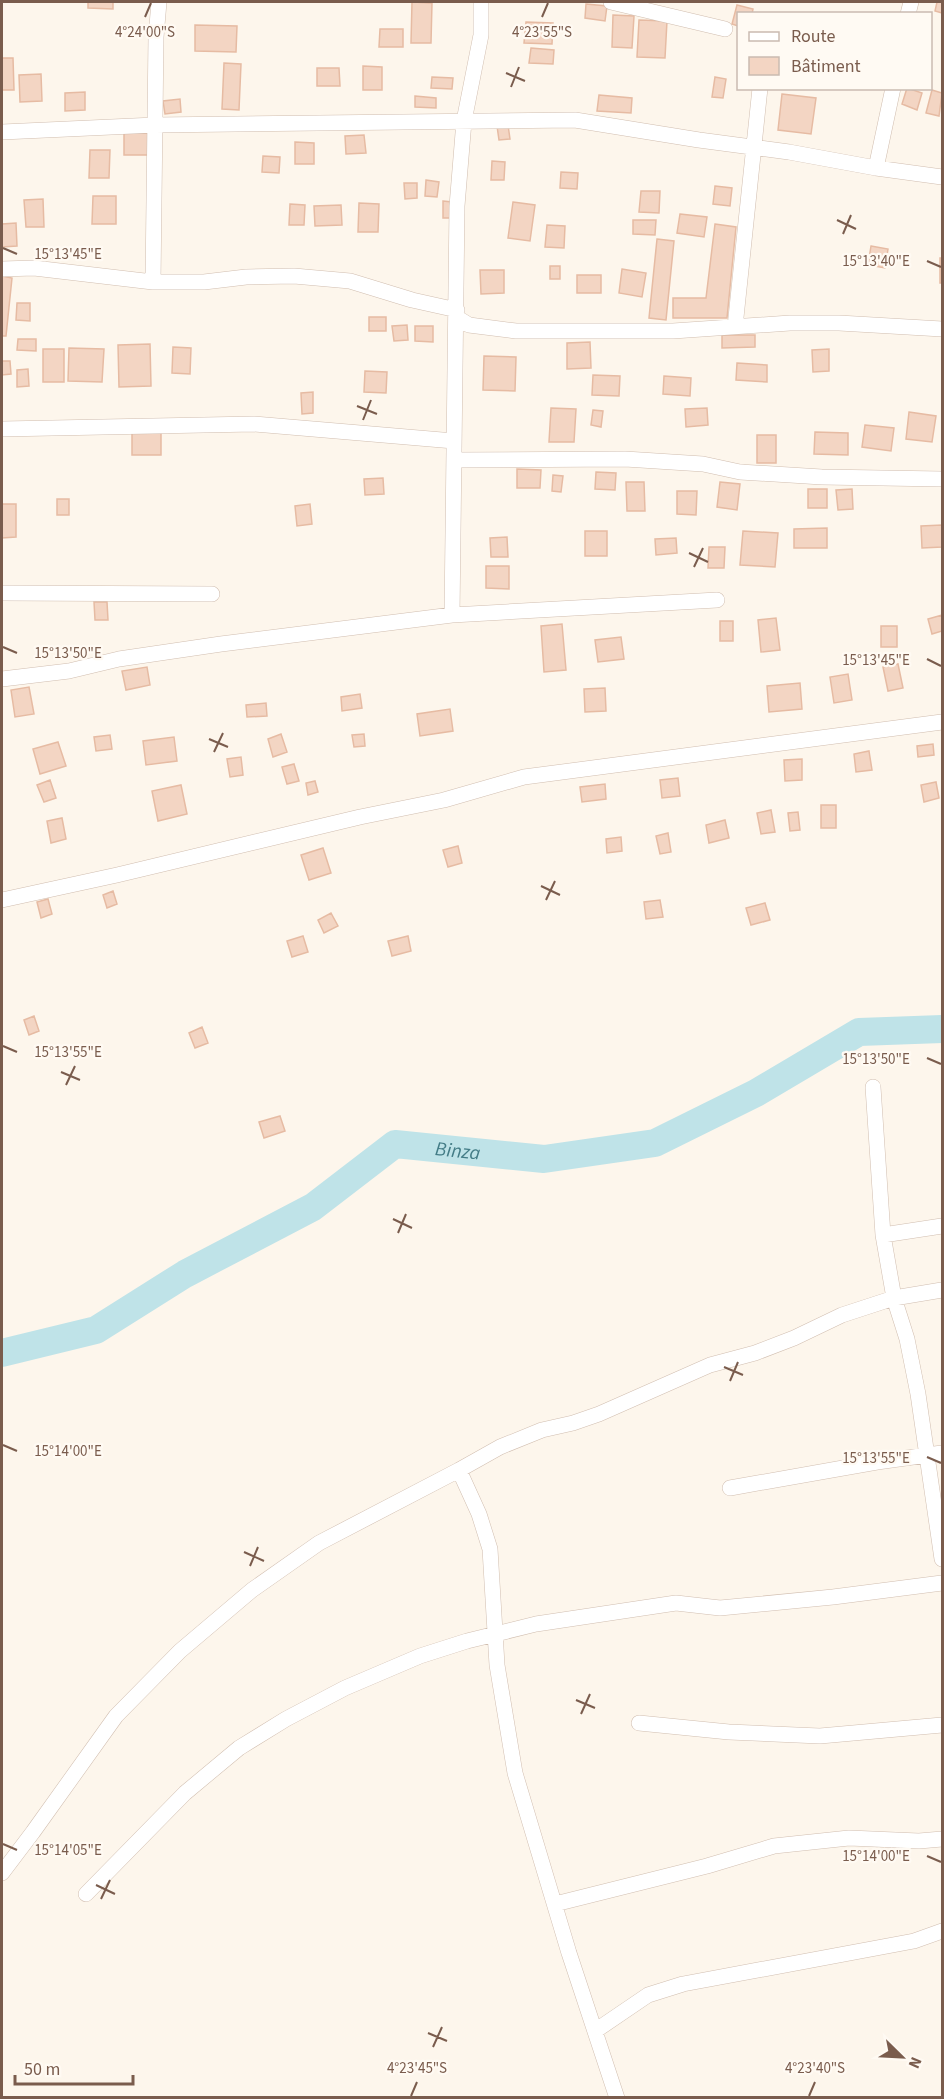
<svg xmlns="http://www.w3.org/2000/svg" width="944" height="2099" viewBox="0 0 944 2099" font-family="'Source Sans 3',sans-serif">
  <rect width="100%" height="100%" fill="#fdf6ec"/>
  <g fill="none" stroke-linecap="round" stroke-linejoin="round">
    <!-- river -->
    <path stroke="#bfe3e8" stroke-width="28" id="s1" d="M2,1353L96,1330L185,1274L313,1207L395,1144L544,1159L655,1143L756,1093L859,1032L942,1029"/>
  </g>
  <!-- building -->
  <path fill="#f3d5c3" stroke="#e6bba3" stroke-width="1.5" d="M88,2H113V9L88,8Z
    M412,2L432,3L431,43H411Z
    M937,2H942V13L935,11Z
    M586,4L607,6L605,21L585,18Z
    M737,5L753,9L752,14H738V26L732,24Z
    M613,15L634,16L632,48L612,47Z
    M639,20L667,21L665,58L637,57Z
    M526,22L553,23L552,44L524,43Z
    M195,25L237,26L236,52L195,51Z
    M380,29H403V47H379Z
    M531,48L554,50L553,64L529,63Z
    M2,58H13L14,90H2Z
    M224,63L241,64L239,110L222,109Z
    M363,66L382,67V90H363Z
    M317,68H339L340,86H317Z
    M41,74L42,101L20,102L19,75Z
    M432,77L453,78L452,89L431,88Z
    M715,77L726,79L723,98L712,97Z
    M907,88L922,93L917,110L902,104Z
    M932,90L942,93L939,116L926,113Z
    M85,92V110L65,111V93Z
    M782,94L816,98L811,134L778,130Z
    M599,95L632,98L631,113L597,111Z
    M415,96L436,98V108L415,107Z
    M180,99L181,112L165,114L163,101Z
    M508,125L510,139L499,140L497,126Z
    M124,133H151V155H124Z
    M364,135L366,153L346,154L345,136Z
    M295,142L314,143V164H295Z
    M90,150H110L109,178H89Z
    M263,156L280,157L279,173L262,172Z
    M492,161L505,162L504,180H491Z
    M561,172L578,173L577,189L560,188Z
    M426,180L439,182L437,197L425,196Z
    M404,183H417V198L405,199Z
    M715,186L732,188L730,206L713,204Z
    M641,191H660L659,213L639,212Z
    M93,196H116V224H92Z
    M43,199L44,227H26L24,200Z
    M443,201L452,202L451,218H443Z
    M513,202L535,205L530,241L508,238Z
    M359,203L379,204L378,232H358Z
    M290,204L305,205L304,225H289Z
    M341,205L342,225L315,226L314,206Z
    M680,214L707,217L704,237L677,233Z
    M633,220H656L655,235L633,234Z
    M16,223L17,246L2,247V224Z
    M715,224L736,227L727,318H673V298H706Z
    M547,225L565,226L564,248L545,247Z
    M657,239L674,241L666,320L649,318Z
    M871,246L888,249L885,268L868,265Z
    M940,258H942V283H940Z
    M550,266H560V279H550Z
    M622,269L646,273L642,297L619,293Z
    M480,270H504V293L481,294Z
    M577,275H601V293H577Z
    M2,276L12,278L6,336H2Z
    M17,303H30V321L16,320Z
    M369,317H386V331H369Z
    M407,325L408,340L394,341L392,326Z
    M415,326H433V342L415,341Z
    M722,335H755V347L722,348Z
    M18,339H36V351L17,350Z
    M590,342L591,368L567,369V343Z
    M150,344L151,386L119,387L118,345Z
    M173,347L191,348L190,374L172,373Z
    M69,348L104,349L102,382L68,381Z
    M43,349H64V382H43Z
    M829,349V371L813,372L812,350Z
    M484,356L516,357L515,391L483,390Z
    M2,361H10L11,374L2,375Z
    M737,363L767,365V382L736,380Z
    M28,369L29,386L17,387V370Z
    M365,371L387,372L386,393L364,392Z
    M593,375L620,376L619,396L592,395Z
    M664,376L691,378L690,396L663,394Z
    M313,392V413L302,414L301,393Z
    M551,408L576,409L574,442H549Z
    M707,408L708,425L686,427L685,409Z
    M593,410L603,411L601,427L591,425Z
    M909,412L936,416L932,442L906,439Z
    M865,425L894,428L891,451L862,447Z
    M132,431H161V455H132Z
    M815,432L848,433V455L814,454Z
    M757,435H776V463H757Z
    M517,469L541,470L540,488H517Z
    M596,472L616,473L615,490L595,489Z
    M553,475L563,476L561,492L552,491Z
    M383,478L384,494L365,495L364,479Z
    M626,482H644L645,511H627Z
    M720,482L740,484L737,510L717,507Z
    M808,489H827V508H808Z
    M852,489L853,509L838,510L836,490Z
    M677,491H697L696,515L677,514Z
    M57,499H69V515H57Z
    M2,504H16V537L2,538Z
    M310,504L312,524L297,526L295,506Z
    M942,525V547L922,548L921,526Z
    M827,528V548H794V529Z
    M585,531H607V556H585Z
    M743,531L778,533L775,567L740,565Z
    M507,537L508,557H491L490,538Z
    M676,538L677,553L656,555L655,539Z
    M709,547H725L724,568H708Z
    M486,566H509V589L486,588Z
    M94,602H107L108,620H95Z
    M942,615V631L932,634L928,619Z
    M776,618L780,650L761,652L758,620Z
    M720,621H733V641H720Z
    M562,624L566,670L544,672L541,626Z
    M881,626H897V647H881Z
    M621,637L624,659L598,662L595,640Z
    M898,664L903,688L888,691L883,667Z
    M147,667L150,685L126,690L122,671Z
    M848,674L852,700L834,703L830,677Z
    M800,683L802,709L769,712L767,686Z
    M29,687L34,714L15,717L11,690Z
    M605,688L606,711L585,712L584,689Z
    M360,694L362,708L342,711L341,697Z
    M266,703L267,716L247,717L246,705Z
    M450,709L453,731L420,736L417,714Z
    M281,734L287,752L273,757L268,739Z
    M364,734L365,746L354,747L352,735Z
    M110,735L112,749L96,751L94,737Z
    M174,737L177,761L146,765L143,741Z
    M58,742L66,766L40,774L33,749Z
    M933,744L934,755L918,757L917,746Z
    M869,751L872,770L856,772L854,754Z
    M241,757L243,775L230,777L227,759Z
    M802,759V780L785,781L784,760Z
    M294,764L299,781L287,784L282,767Z
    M678,778L680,796L662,798L660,780Z
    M50,780L56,798L44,802L37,785Z
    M315,781L318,792L308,795L306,783Z
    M936,782L939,798L924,802L921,785Z
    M605,784L606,799L582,802L580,787Z
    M181,785L187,814L158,821L152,791Z
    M821,805H836V828H821Z
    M771,810L775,832L761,834L757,813Z
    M798,812L800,830L790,831L788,813Z
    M62,818L66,839L51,843L47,821Z
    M725,820L729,838L709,843L706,825Z
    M668,833L671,852L660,854L656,836Z
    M621,837L622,851L607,853L606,839Z
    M458,846L462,863L448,867L443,850Z
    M323,848L331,873L309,880L301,855Z
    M113,891L117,904L107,908L103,895Z
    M48,899L52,914L41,918L37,902Z
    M660,900L663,917L646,919L644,902Z
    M765,903L770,920L751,925L746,908Z
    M331,913L338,926L324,933L318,920Z
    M303,936L308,952L292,957L287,941Z
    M408,936L411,951L392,956L388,941Z
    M34,1016L39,1031L29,1035L24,1020Z
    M202,1027L208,1043L195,1048L189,1033Z
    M280,1116L285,1131L264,1138L259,1122Z"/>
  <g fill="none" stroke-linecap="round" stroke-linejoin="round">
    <defs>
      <path id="minor" d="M611,2L725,29
        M908,14L911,2
        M2,132L155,125L575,120L699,140L789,152L876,168L942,177
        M876,168L893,88
        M2,269L34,268L153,282H204L246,277L294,276L350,281L412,300L457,310
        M153,282L156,37L159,2
        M456,317L469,325L516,331H673L790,323H839L942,329
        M735,327L760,88
        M2,429L254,424L454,441
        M454,460L625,459L703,464L740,472L822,477L942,479
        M2,593L212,594
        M452,615L457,206L464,121L481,35V2
        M2,679L69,671L119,659L221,644L452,615L717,600
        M2,900L117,875L360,817L444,800L524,777L942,722
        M873,1087L883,1235L894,1298L907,1339L918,1394L942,1559
        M883,1235L942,1226
        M459,1470L479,1514L490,1549L497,1665L515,1773L569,1953L617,2098
        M730,1488L877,1462L942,1453
        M639,1723L729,1732L820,1736L942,1725
        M2,1873L33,1832L116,1716L180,1651L252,1590L319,1543L459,1470L500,1447L542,1430L573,1423L599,1414L710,1365L755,1353L794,1338L842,1315L894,1298L942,1290
        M86,1894L185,1793L239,1748L286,1719L345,1688L420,1656L467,1641L536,1624L676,1603L720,1608L833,1597L942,1583
        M555,1904L707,1866L774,1846L849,1838L919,1841L942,1839
        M595,2031L648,1995L683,1984L914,1941L942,1931"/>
    </defs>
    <!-- minor casing -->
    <use href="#minor" stroke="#d1beb0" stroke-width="16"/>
    <!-- minor -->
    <use href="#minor" stroke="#fff" stroke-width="15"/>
  </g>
  <!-- ticks -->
  <path fill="none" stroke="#7a5c4d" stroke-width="2" d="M145,17L151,3M542,17L548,3M506,73L525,81M511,87L519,67M837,220L856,229M843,234L851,215M3,248L17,254M927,261L941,267M357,406L377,414M363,420L371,400M689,553L708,562M694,567L703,548M3,647L17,653M927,659L941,666M209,739L228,747M214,752L223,733M541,886L560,895M546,900L555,881M3,1046L17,1052M927,1058L941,1064M61,1072L80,1080M66,1085L75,1066M393,1219L412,1228M398,1233L406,1214M724,1367L743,1375M730,1381L738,1362M3,1445L17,1451M927,1457L941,1463M244,1552L264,1561M250,1566L258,1547M576,1700L595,1708M581,1714L590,1694M3,1844L17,1850M927,1856L941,1862M96,1885L115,1894M101,1899L110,1880M428,2033L447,2041M433,2047L442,2027M411,2096L417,2082M809,2096L815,2082"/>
  <g text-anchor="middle" stroke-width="4.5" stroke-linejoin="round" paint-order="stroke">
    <!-- water labels -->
    <g font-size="20" font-style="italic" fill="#437c86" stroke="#fffaf3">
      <text dy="7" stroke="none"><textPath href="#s1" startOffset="513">Binza</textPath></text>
    </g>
  </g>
  <g font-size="15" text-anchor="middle" fill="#7a5c4d" stroke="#fffaf3" stroke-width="4.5" stroke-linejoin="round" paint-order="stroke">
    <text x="145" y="37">4°24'00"S</text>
    <text x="542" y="37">4°23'55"S</text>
    <text x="68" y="259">15°13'45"E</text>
    <text x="876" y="266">15°13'40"E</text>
    <text x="68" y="658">15°13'50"E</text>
    <text x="876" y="665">15°13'45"E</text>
    <text x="68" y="1057">15°13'55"E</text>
    <text x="876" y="1064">15°13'50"E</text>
    <text x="68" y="1456">15°14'00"E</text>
    <text x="876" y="1463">15°13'55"E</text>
    <text x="68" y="1855">15°14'05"E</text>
    <text x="876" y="1861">15°14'00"E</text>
    <text x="417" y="2073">4°23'45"S</text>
    <text x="815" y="2073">4°23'40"S</text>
  </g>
  <!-- border -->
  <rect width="944" height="2099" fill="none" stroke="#7a5c4d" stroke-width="6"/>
  <!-- legend -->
  <rect x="737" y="12" width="195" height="78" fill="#fffaf3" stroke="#cabbb1" stroke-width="1.5"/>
  <rect x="749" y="32" width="30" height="9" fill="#ffffff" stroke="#cabbb1" stroke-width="1.5"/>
  <text x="791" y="42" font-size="18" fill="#7a5c4d">Route</text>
  <rect x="749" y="57" width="30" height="18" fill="#f3d5c3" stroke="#cabbb1" stroke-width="1.5"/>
  <text x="791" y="72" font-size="18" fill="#7a5c4d">Bâtiment</text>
  <!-- north arrow -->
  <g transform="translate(902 2057) rotate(114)" stroke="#fffaf3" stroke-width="4.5" paint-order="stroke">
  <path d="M0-4.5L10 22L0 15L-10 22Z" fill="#7a5c4d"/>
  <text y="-9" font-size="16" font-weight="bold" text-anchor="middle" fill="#7a5c4d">N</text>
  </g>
  <!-- scale -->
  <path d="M15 2075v9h118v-9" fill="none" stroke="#7a5c4d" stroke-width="3"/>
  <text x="24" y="2075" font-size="18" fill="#7a5c4d" stroke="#fffaf3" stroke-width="4.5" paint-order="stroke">50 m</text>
</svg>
